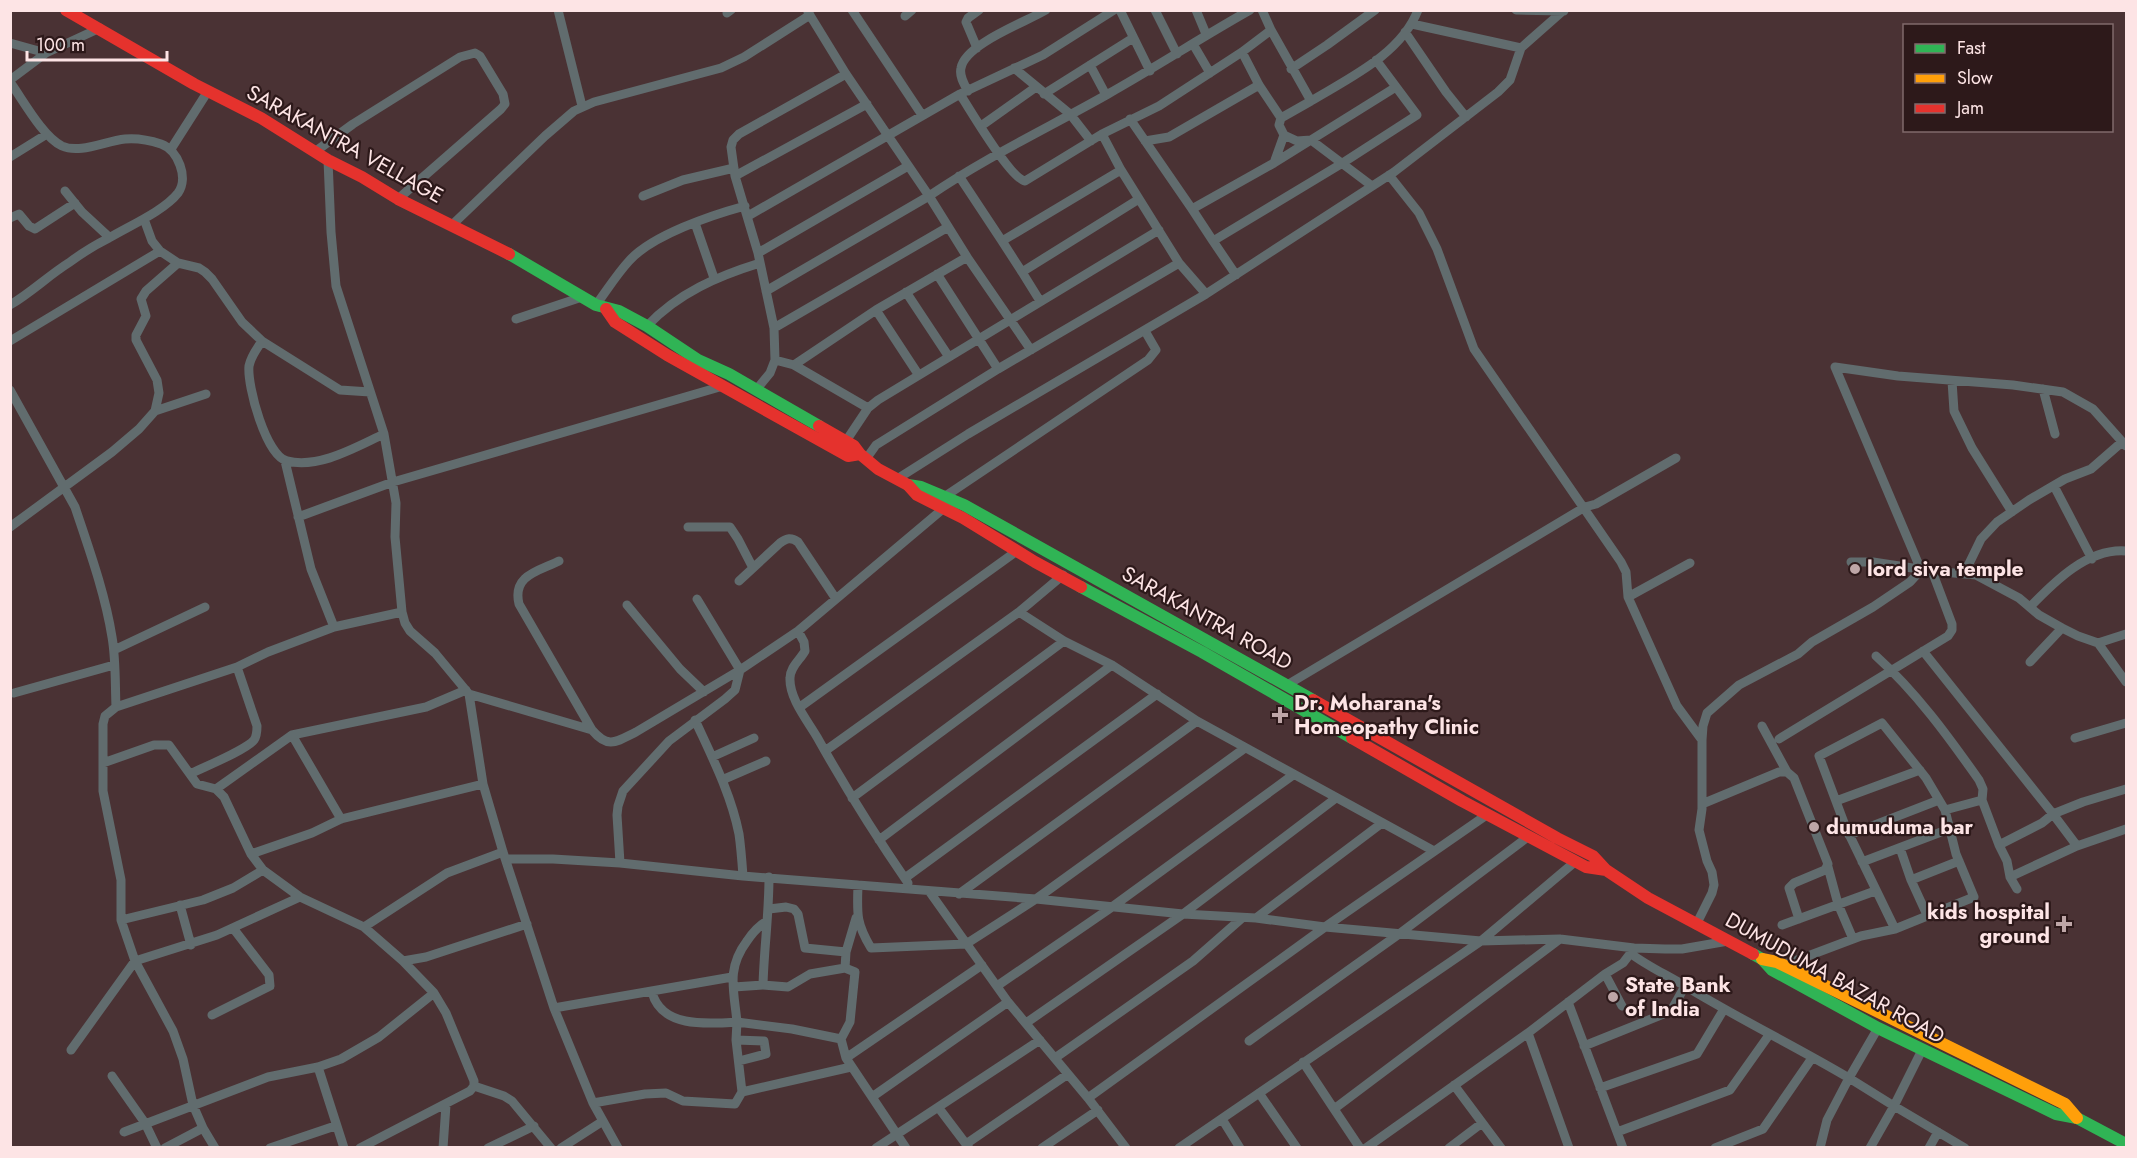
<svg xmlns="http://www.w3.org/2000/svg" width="2137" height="1158" viewBox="0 0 2137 1158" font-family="Jost,sans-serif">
  <rect width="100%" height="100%" fill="#4a3234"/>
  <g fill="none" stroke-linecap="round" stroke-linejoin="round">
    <!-- street -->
    <path stroke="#616c6e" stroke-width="9" d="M558,10L582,106
      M852,10L922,115
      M1120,10L1150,71
      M1155,10L1177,54
      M1196,10L1206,34
      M1516,10L1564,11
      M727,13L731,10
      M905,16L912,10
      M1412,24L1521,48
      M1271,30L1311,101C1349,78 1401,54 1418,10
      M1405,32L1446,92L1466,117
      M10,43L46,53
      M1193,44L1210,73
      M977,48L966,22L968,18L979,10
      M1242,52L1259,85L1281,118L1279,125L1284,135L1274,163
      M1090,65L1106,95
      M1014,68L1070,114L1091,141
      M1291,69L1327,45L1375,10
      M10,80L46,53L100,28
      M10,82C23,100 43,137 62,146C80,154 105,141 125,139C136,138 149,140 161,144C178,150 189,178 178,193C164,211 129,226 109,238C95,245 82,253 70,262C49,275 32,292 10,305
      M968,91C964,84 959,76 961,68C965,44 1026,22 1046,10
      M960,94C970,110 1011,179 1025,181L1102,134L1159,106L1242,52L1271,30L1262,10
      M1044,94L1133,38
      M1281,118L1311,101
      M1130,119L1192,209
      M981,126L1036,87
      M1102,134L1121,170L1179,263
      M1284,135L1297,141L1311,140L1372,186
      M1145,141L1169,137L1259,85
      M171,149L208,91
      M316,151L353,124L460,57L475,53L480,56L503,94L505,104L501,109L398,199
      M10,157L47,134
      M328,160L331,232L336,286L384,434L396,503L395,537L402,612L405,623L410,631L435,653L469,694L483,784L503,852L554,1008L593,1103L618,1148
      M1389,175L1419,213L1437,249L1474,349L1621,562L1626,572L1628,597L1677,706L1702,740
      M735,176L867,104
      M959,176L1002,241
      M65,191L82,212L109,237
      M643,196L683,180L734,168
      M748,216L960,94L1043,55L1114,10
      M10,218L19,214L29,226L35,229L75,203
      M144,219L152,241L160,251L178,263L199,268L205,272L212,279L242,322L262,341L340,390L370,392
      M695,223L714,278
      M452,225L545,136L574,111L594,102L721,68L744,57L810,15
      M1213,241L1192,209L1274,163L1396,87
      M758,253L908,166
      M967,257L1031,350
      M1022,272L1002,241L1121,170
      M937,274L998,369
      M1236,275L1213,241L1341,164L1417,115L1376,60
      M766,291L929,196L846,74L808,12
      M906,292L949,357
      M1040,301L1022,272L1139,199
      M596,305C607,290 617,274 629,261C652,235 712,215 745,206
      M876,310L918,374
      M516,319L582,297
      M647,326C678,293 718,276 760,263
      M774,328L948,227
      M10,341L160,251
      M262,341C257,349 251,356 249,366C247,386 266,456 287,461C319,469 356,447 384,434
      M775,360L794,365L868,408
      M794,365L876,310L967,257L929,196C986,157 1048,128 1108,94C1156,67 1202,37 1250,10
      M1952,381L1954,411L1972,448L2012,512
      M2043,389L2055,434
      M10,390L75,507C89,549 105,593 112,637C116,660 115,684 116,707
      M756,390L770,373L775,360L774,328L758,253L735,176L731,147L733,140L739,134L846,74
      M155,411L206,394
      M846,441L868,408L878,400L1159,230
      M866,459L876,445L998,369L1179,263L1206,294
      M285,461L311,569L334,627
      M897,479L968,434L1206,294L1394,172L1498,92L1510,80L1521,48L1564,10
      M2054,486L2092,559
      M944,497L1148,360L1156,350L1145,331
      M298,517L393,482L723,386
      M10,527L112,452L139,429L155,411L159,393L157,380L136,340V335L146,316L141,299L146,291L178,263
      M688,527H730L738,539L753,568
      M559,561C539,571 512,575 519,604L592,730C608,749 616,742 636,732L740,670L798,631L944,508
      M1851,562H1873L1932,571L1976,575L2019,598L2039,615L2062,628L2030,662
      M1964,574L1981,539L1997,522L2029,500L2065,479L2091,469L2122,442
      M739,581L780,543C787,538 791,537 798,542L836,599
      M1628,597L1690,563
      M627,605L680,669L704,692
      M2030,607C2055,581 2088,548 2126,551
      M1019,612L1063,575
      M2062,628L2078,636L2098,643L2126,682
      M798,631L804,642L805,651C800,660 790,667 790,678C789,698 807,720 817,737C845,787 875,835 908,883
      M2098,643L2126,634
      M114,650L205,607
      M1923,651L2053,814L2077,846L2010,877
      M1876,656C1916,692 1948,736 1979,780L1983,789L1982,800
      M1287,685L1585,507L1596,504L1676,458
      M14,693L114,665
      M469,694L592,730
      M800,707L1017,551
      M695,720C712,757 731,794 739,834C741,848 742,862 743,876
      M1762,726L1787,772
      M292,735L341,819
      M2075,738L2126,723
      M1779,739L1948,636L1952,630V624L1932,571
      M825,751L1019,612L1064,641L1112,665L1197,721L1434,851
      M712,757L754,738
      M103,763L154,745H169L197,784L216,789L224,797L251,854L263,870L300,897L364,927L403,961L434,993L446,1013L474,1081V1086L470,1091L360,1148
      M190,774C204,767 246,750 254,740C257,736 257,731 257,726L237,667
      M722,780L766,761
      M216,789L292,735L426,707L466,690
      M852,798L1064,641
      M1836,801L1920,770
      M1702,804L1779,772H1787L1794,778L1828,864L1825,870L1794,883L1789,888L1799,919
      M1849,835L1939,800
      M879,840L1112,665
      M1999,845L2042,823L2053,814L2083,802L2126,789
      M2077,846L2126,829
      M1900,848L1911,880
      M251,854L312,833L341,819L483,784
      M506,859H553L620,863L743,876L1036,899L1183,914L1256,918L1325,927L1481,941L1560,939L1634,948L1665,949H1682L1728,941
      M1862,862L1949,829
      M620,863L617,815L618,806L623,791L669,741L725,699L735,690L740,670L697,599
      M1828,867L1838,904L1853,939
      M905,878L1157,694
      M858,885C857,914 856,923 871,948L966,944L1036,899L1245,748
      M929,891L1008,1002L1088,1098L1126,1148
      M959,894L1197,721
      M180,905L191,945
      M769,909L786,907L794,909L798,914L805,948L846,952
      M1927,915L1911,880L1959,861
      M1256,918L1382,823
      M121,920L203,900L233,888L263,870
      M767,921C758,926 753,932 747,941C726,969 734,990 737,1022L792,1029L841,1039L846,1058
      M1696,925L1712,893L1714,885L1712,872L1707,861L1699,830L1702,809V740L1703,726L1707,713L1739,685L1798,654L1812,642L1873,607L1910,582L1921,570L1835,367L1898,376L2013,385L2063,392L2093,409L2126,446
      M1782,925L1875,891
      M364,927L447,873L503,852
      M1895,929L1846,828L1819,756L1882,723L1926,778L1945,810
      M1630,953C1647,966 1667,975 1685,986C1739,1019 1795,1046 1849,1078L1827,1120L1820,1148
      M403,961L426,957L527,924
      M1784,965L1861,936L1895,929L1974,897L1956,854L1945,810L1982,800L1999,845L2007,861L2010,877L2017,889
      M763,985C764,949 769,914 769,877
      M997,986L1112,907L1293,775
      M734,987L763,985L788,987L810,974L845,968
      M652,992C661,1028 707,1024 737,1022L736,1040L742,1092L851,1067
      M1568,1002L1623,1148
      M1622,1006L1605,974L1623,963L1633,950
      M554,1008L732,977
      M212,1015L270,986L269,975L233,928
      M1026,1023L1183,914L1336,798
      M1878,1028L1849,1078L1894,1106L1922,1050
      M841,1039L850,1022L855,972L845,968L846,952L856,918
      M736,1040L764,1041L766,1054L739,1061
      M1249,1041L1399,934L1529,836
      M1584,1046L1671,1011L1685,986
      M71,1050L135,961L217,935L300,897
      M1055,1058L1193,961L1242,918
      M1303,1062L1334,1109L1560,939
      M318,1067L344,1148
      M112,1076L145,1123L157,1148
      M1454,1085L1501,1148
      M474,1086L504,1096L512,1101L551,1148
      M1600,1088L1697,1054L1724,1009
      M1259,1093L1297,1148
      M872,1097L1008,1002
      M1088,1098L1325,927L1488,814
      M593,1103L645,1094L666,1093L683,1101L735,1104L742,1092
      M938,1107L969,1148
      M1334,1109L1360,1148
      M1222,1119L1240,1148
      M124,1132L268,1077L318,1067L341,1059L379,1037L434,993
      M1617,1132L1730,1090L1769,1035
      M966,1144L1068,1074
      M165,1148L203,1128
      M215,1148L203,1128L193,1105L183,1059L173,1031L135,961L121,920V880L103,791V724L105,716L116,707L237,667L268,652L334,627L402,612
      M270,1148L335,1126
      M443,1148L446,1105
      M488,1148L534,1126
      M561,1148L603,1121
      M876,1148L1040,1040
      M906,1148L846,1058L982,965
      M1042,1148L1098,1110
      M1179,1148L1481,941L1576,861
      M1366,1148L1528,1033
      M1449,1148L1482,1123
      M1569,1148L1528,1033L1605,974
      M1715,1148L1763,1129L1812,1058
      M1870,1148L1894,1106L1965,1148
      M1929,1148L1938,1132"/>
    <!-- fast -->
    <path stroke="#30b455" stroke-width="12" d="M509,254L596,305L619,311L647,326L698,360L729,374L819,426
      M908,485L921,487L964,505L1313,700
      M1081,587L1202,652L1352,738
      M1753,954L1762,959L1772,970L1878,1028L2056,1114L2077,1118L2126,1144"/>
    <!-- slow -->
    <path stroke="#ff9f0a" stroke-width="12" d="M1762,959L1777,962L2065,1104L2077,1118"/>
    <!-- jam -->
    <path stroke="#e5322d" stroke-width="12" d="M66,10L194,84L261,118L328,160L362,177L398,199L509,254
      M606,309L615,322L667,355L848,456L860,454
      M819,426L854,446L860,454L878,469L908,485L917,495L963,518L1035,562L1081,587
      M1313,700L1557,838L1593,856L1606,870L1648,898L1753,954
      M1352,738L1462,801L1586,867L1606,870"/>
  </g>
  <!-- markers -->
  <g fill="#bea6a7" stroke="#2d191a" stroke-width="2">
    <circle cx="1855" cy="569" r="6"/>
    <path d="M1277 706h6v6h6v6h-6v6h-6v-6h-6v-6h6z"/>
    <circle cx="1814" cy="827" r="6"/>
    <path d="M2061 915h6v6h6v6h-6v6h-6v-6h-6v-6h6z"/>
    <circle cx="1613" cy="997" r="6"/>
  </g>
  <g text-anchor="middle" stroke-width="4.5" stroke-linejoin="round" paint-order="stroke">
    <!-- street labels -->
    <g font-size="21" fill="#fde4e5" stroke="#2d191a">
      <text transform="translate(345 144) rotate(29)" y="7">SARAKANTRA VELLAGE</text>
      <text transform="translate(1207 618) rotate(29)" y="7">SARAKANTRA ROAD</text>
      <text transform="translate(1835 978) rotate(29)" y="7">DUMUDUMA BAZAR ROAD</text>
    </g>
    <!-- poi labels -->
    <g font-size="21" font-weight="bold" fill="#fde4e5" stroke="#2d191a" text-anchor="start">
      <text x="1867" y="576">lord siva temple</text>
      <text x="1294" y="710">Dr. Moharana's<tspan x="1294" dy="24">Homeopathy Clinic</tspan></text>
      <text x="1826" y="834">dumuduma bar</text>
      <text x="2050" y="919" text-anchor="end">kids hospital<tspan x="2050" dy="24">ground</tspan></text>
      <text x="1625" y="992">State Bank<tspan x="1625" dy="24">of India</tspan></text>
    </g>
  </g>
  <!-- border -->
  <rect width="2137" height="1158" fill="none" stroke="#fde4e5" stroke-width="24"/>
  <!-- legend -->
  <rect x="1903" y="24" width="210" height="108" fill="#2d191a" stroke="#806a6b" stroke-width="1.5"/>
  <rect x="1915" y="44" width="30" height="9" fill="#30b455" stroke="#806a6b" stroke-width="1.5"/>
  <text x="1957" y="54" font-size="18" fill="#fde4e5">Fast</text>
  <rect x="1915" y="74" width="30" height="9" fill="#ff9f0a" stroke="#806a6b" stroke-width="1.5"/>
  <text x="1957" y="84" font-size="18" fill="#fde4e5">Slow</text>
  <rect x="1915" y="104" width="30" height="9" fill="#e5322d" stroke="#806a6b" stroke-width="1.5"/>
  <text x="1957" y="114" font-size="18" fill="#fde4e5">Jam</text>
  <!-- scale -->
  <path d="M27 51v9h140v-9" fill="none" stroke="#fde4e5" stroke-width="3"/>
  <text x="36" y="51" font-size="18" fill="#fde4e5" stroke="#2d191a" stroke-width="4.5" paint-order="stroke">100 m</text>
</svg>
